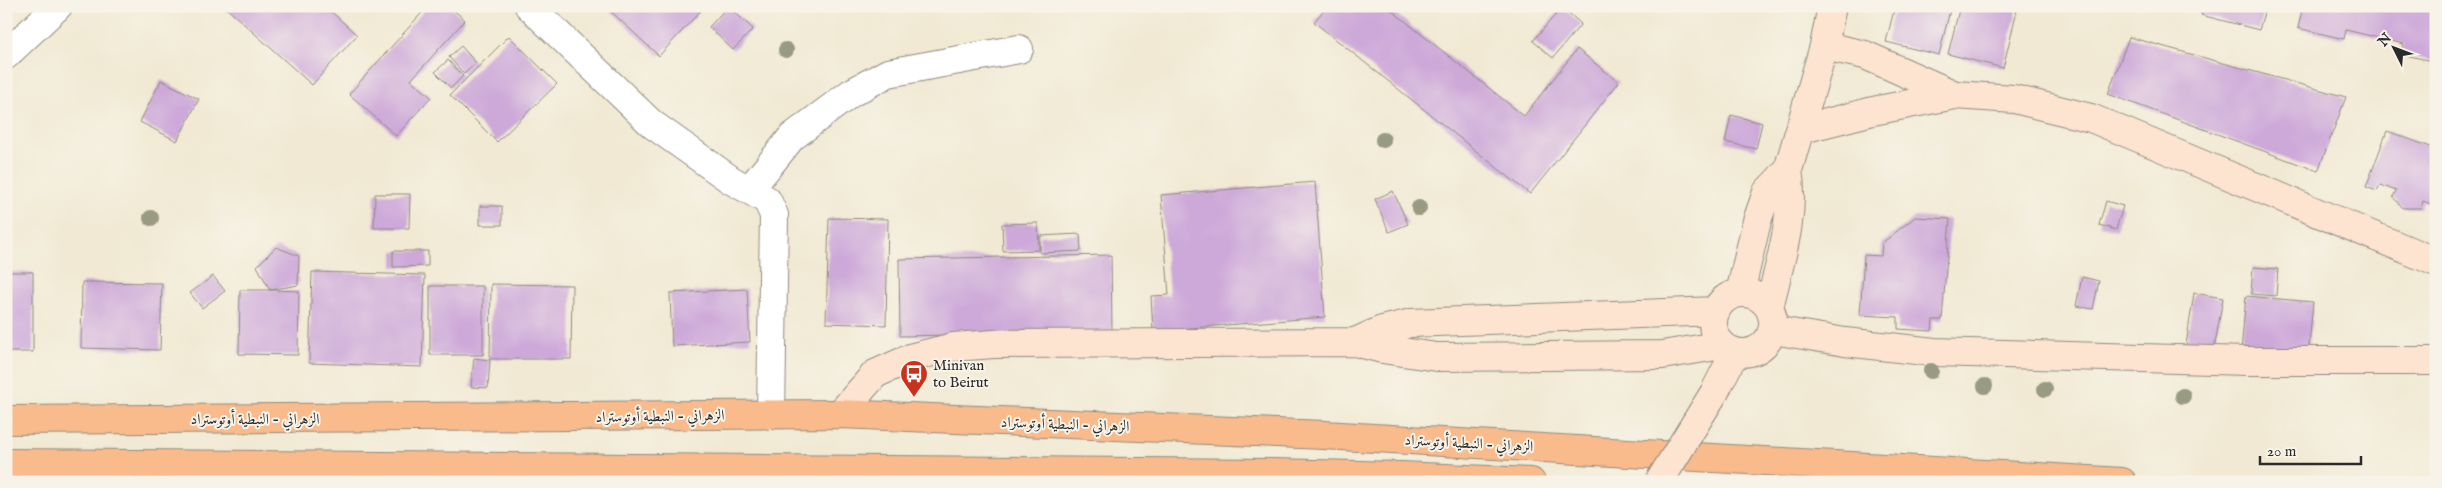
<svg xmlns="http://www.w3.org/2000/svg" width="2442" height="488" viewBox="0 0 2442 488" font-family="'IM FELL English',Amiri,serif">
  <rect width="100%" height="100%" fill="#f7f3e8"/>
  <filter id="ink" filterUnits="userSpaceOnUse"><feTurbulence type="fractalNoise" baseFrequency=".02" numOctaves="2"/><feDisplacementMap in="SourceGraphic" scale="10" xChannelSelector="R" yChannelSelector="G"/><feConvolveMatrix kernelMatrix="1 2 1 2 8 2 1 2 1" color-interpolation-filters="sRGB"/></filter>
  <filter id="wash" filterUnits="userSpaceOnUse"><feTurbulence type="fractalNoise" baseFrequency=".0096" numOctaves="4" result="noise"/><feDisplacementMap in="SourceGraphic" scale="20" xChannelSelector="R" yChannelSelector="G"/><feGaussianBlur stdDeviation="1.12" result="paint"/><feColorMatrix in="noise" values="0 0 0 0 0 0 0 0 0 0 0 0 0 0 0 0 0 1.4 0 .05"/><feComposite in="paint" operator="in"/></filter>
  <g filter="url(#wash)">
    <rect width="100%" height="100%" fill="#f1e9d3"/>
    <g id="blocks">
      <!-- building -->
      <path fill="#cda9d9" d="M224,6H325L357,35L312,85Z
        M428,6H449L465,20L411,80L431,97L396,136L349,94Z
        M605,6H705L659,56Z
        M728,6L753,29L733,50L709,27Z
        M1327,6H1386L1524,116L1577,49L1619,82L1530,194L1314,22Z
        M1895,6H1951L1939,55L1886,42Z
        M1960,6H2018L2003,68L1948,54Z
        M2203,6H2266L2259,30L2201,15Z
        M2303,6H2436V62L2401,54L2404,44L2346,30L2344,39L2298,28Z
        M1562,7L1581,24L1553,58L1533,41Z
        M509,36L557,84L497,142L450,95Z
        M2129,37L2346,97L2318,171L2108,94Z
        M461,46L476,63L464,74L449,57Z
        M448,60L463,76L451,88L435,72Z
        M161,80L199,99L177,141L140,122Z
        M1731,115L1762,123L1756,149L1725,142Z
        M2387,131L2436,149V206L2423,201L2421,208H2403L2393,197L2396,191L2380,185L2377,191L2366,187Z
        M1315,182L1325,317L1153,331L1151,296L1169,295L1161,195Z
        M1393,191L1408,224L1389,232L1375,199Z
        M375,194H410L409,228H374Z
        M2106,201L2123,206L2116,230L2099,225Z
        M480,206H502V225H480Z
        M1915,217L1950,219L1942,320H1933L1932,331L1898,329V317L1860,315L1864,255L1881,256L1882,243Z
        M829,218L888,219L886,325L826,323Z
        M1038,223L1039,250L1003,251L1002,224Z
        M1080,234L1081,251L1040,253V236Z
        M276,247L299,256L298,285L270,290L299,291L298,355L239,354L240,290H270L257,266Z
        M393,251H428V266L393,267Z
        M1111,255L1112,332L900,336L899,259Z
        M2253,267L2278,269L2276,296L2251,294Z
        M6,272H33V352H6Z
        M312,272L425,275L422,367L309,363Z
        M213,276L225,291L202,308L190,293Z
        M2082,277L2099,281L2093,309L2076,306Z
        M82,282L162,283L160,350L81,348Z
        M491,284L572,285L571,359H490Z
        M430,286H483V355H430Z
        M747,289L750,342L672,346L670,293Z
        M2194,293L2223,298L2213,356L2185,351Z
        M2246,296L2313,302L2308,357L2241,352Z
        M474,358L490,360L488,388L471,387Z"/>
    </g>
  </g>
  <g filter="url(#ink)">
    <use href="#blocks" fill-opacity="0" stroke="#8e8a7f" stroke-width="1"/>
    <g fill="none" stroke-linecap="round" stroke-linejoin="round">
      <defs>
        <path id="street" d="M529,6L652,124L731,180L767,200L774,215L771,415
          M6,55L58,6
          M750,189L792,137L851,93L888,73L1019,49"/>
        <path id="secondary" d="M1824,46L1865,55L1955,95
          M1799,130L1873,111L1955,95L2014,99L2091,118L2436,262
          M1740,293L1757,221L1767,192L1788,170
          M1713 323a30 30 0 1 1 60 0a30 30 0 1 1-60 0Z
          M1769,308C1779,264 1796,216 1788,170L1824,46L1832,6
          M1773,330L1845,342L1934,352L2247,361H2436
          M1355,342L1382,330L1411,323L1716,311
          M1714,393L1735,352
          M840,414L875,374L913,357L953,347L994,344L1355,342L1382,349L1437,357L1662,355L1723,345"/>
        <path id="highway" d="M6,420L840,414L1324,435L2122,482
          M6,463L1273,473L1401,476L1531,482"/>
      </defs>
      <!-- street casing -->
      <use href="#street" stroke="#8e8a7f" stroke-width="30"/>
      <!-- secondary casing -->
      <use href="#secondary" stroke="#8e8a7f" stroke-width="30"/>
      <!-- highway casing -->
      <use href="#highway" stroke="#8e8a7f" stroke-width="30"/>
      <!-- street -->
      <use href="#street" stroke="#fff" stroke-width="28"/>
      <!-- secondary -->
      <use href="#secondary" stroke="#fde4d1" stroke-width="28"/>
      <!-- highway -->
      <use href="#highway" stroke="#fabb8c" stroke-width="28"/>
      <defs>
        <path id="secondary-bridge" d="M1659,482L1714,393"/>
      </defs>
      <!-- secondary-bridge casing -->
      <use href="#secondary-bridge" stroke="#8e8a7f" stroke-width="30" stroke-linecap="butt"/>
      <!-- secondary-bridge -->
      <use href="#secondary-bridge" stroke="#fde4d1" stroke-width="28"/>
    </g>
    <!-- trees -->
    <g fill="#989a81">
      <circle cx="786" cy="50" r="8"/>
      <circle cx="1383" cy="140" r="8"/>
      <circle cx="1419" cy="208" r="8"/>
      <circle cx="151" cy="218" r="8"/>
      <circle cx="1931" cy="371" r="8"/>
      <circle cx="1985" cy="386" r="8"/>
      <circle cx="2045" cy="389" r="8"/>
      <circle cx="2183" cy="396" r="8"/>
    </g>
  </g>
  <!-- icons -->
  <defs>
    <symbol id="bus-pin" viewBox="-11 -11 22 30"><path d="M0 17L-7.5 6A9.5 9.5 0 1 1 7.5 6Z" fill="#c8321e" stroke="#f7f3e8"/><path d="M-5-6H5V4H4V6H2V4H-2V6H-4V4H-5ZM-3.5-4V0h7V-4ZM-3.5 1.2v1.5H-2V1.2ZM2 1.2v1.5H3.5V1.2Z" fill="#fff"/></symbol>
  </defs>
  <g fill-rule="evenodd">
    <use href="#bus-pin" x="898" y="358" width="32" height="43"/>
  </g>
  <g text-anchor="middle" stroke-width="4" stroke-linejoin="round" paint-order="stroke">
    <!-- poi labels -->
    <g font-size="15" fill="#2b2b2b" stroke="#f7f3e8" text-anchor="start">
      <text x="933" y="370">Minivan<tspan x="933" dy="17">to Beirut</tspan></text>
    </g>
    <!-- street labels -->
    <g font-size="15" fill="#2b2b2b" stroke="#f7f3e8">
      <text transform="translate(660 416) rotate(-1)" y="5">الزهراني - النبطية أوتوستراد</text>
      <text x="255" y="424">الزهراني - النبطية أوتوستراد</text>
      <text transform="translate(1065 424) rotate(2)" y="5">الزهراني - النبطية أوتوستراد</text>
      <text transform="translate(1469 443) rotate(3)" y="5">الزهراني - النبطية أوتوستراد</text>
    </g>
  </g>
  <!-- margin -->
  <rect width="2442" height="488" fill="none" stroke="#f7f3e8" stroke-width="25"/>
  <!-- north arrow -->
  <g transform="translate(2394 48) rotate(312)" stroke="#f7f3e8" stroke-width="4" paint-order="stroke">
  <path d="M0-4L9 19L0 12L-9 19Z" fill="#2b2b2b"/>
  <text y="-8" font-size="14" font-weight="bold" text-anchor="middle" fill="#2b2b2b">N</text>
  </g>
  <!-- scale -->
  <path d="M2260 456v8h101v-8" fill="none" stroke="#2b2b2b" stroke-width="2.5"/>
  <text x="2267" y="456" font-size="15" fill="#2b2b2b" stroke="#f7f3e8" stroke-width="4" paint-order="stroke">20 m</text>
</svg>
